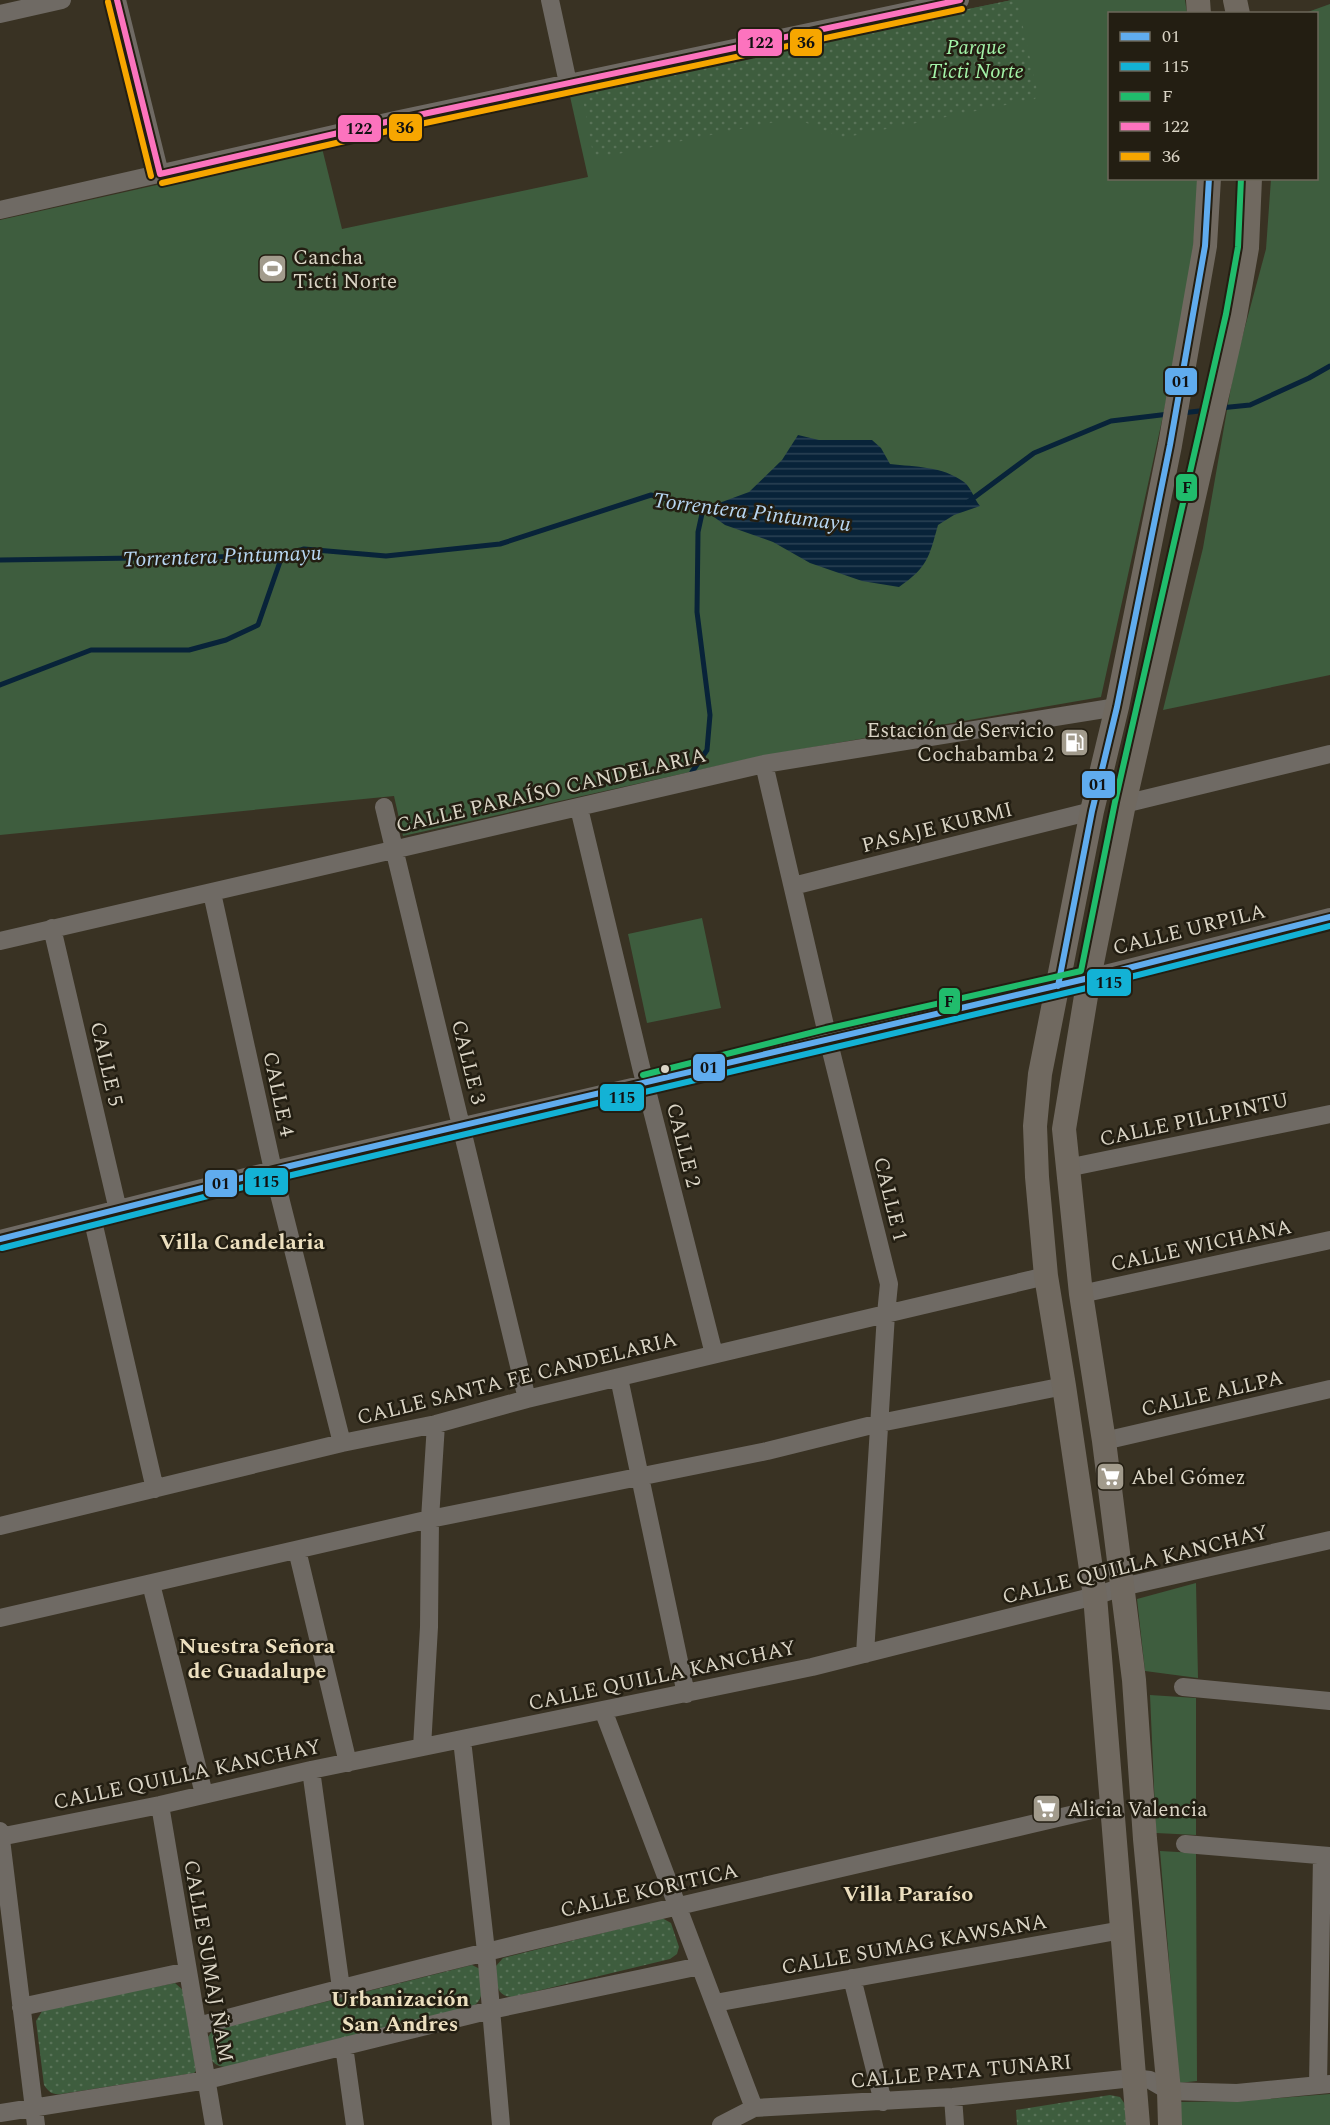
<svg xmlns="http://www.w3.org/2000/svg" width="1330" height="2125" viewBox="0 0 1330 2125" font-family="Spectral,serif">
  <defs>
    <pattern id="park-dots" width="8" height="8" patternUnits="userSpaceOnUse" patternTransform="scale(1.5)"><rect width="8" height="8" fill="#3e5d3e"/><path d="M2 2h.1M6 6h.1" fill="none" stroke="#597358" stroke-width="1.8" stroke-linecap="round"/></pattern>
    <pattern id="water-rules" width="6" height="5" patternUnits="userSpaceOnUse" patternTransform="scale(1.5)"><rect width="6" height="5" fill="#082339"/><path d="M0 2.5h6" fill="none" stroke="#2b4254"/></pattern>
  </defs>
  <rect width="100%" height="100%" fill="#393223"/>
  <!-- grass -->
  <path fill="#3e5d3e" d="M1012,0H1185L1187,13L1110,14V178L1199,179C1194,276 1173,371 1152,466C1135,543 1118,620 1101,697L762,756L403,836L394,796L0,835V220L322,148L342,229L588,177L569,92Z
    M1330,4V675L1163,710L1203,548L1235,364L1266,249L1271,179L1316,178V14L1305,13Z
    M702,918L721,1008L647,1023L628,934Z
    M1196,1583L1198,1678L1145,1671L1137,1599Z
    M1150,1695L1196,1698V1835L1156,1833Z
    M1160,1851L1196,1853L1197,2081L1179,2083Z
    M1330,2094V2125H1181L1180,2102L1240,2101Z"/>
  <!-- park -->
  <path fill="url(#park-dots)" d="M1012,0H1017L1038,94L1035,99L842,138L795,118L603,157L596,155L592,148L581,89Z
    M662,1918L671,1923L679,1947L677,1954L670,1959L512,1997C494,1996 497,1980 496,1966L503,1958Z
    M472,1965L480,1969C481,1982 486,1999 473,2006L225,2067C207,2065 209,2051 208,2037L213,2030Z
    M175,1983L184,1991L196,2071L194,2073L61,2094C52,2095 49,2092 44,2085L36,2021L44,2008Z
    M1110,2095L1120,2097L1127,2107L1128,2125H1017L1016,2110Z"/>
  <!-- water -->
  <path fill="url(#water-rules)" d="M798,435L819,440H872L881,448L890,464C916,467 942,466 964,482C971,487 974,499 980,506L954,515L938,525C929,557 928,567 899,587L862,581L810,563L773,542L725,525L703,509L749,492L782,460Z"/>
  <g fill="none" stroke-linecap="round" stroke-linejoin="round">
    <!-- stream -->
    <path stroke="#082339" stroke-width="5" d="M1220,408L1250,405L1309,378L1330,366
      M1182,413L1208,410
      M968,502L1034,453L1111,421L1169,414
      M0,560L282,556L304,549L386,556L500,544L651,495L710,509
      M0,685L91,650H189L226,640L258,625L282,556
      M692,772L707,750L710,715L697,612L698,532L703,509"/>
    <!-- minor -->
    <path stroke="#6f6a64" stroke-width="18" d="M117,0L160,174
      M550,0L568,83
      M0,14L62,0
      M0,210L395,120L960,0
      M764,764L830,1047L889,1284L886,1314L865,1654
      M1124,804L1330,754
      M384,807L527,1399
      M579,808L642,1071L714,1354
      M793,886L1092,811
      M212,893L273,1170L342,1443
      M52,928L118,1210
      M0,941L764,764L1117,707
      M1067,1168L1330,1114
      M92,1217L155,1489
      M0,1239L273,1170L645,1084L828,1038L1089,978L1330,917
      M1081,1294L1330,1240
      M619,1378L686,1694
      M1104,1441L1330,1389
      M0,1526L342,1443L436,1424L527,1399L1046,1276
      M297,1550L348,1763
      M151,1584L204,1794
      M0,1618L430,1519L767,1451L880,1423L1064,1386
      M1183,1687L1330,1701
      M603,1710L754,2108
      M462,1740L486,1951L501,2125
      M422,1747L429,1627L430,1519L436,1424
      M311,1770L341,1988
      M160,1805L214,2125
      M0,1831L36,2125
      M0,1837L160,1805L311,1770L812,1667L1095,1596L1122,1587L1330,1540
      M1185,1844L1330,1856
      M852,1978L883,2102
      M715,2003L1122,1930
      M21,2007L188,1971
      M198,2026C501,1944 807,1877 1113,1805
      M344,2046L355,2125
      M1318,2085L1322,1856
      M953,2097L955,2125
      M0,2113L207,2080L491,2010L700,1966
      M721,2125L754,2108L953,2097L1133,2078L1150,2080L1169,2091L1237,2093L1330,2084"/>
    <!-- major -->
    <path stroke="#706960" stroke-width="24" d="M1198,0L1199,14
      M1235,0L1238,14
      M1138,2125L1095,1596L1064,1386L1046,1276L1037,1177L1035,1126L1040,1074L1092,811L1117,707L1170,445L1205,246L1209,178
      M1170,2125L1169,2091L1145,1839L1134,1680L1104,1441L1081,1294L1064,1129L1089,978L1124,804L1235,316L1247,248L1250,178"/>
    <defs>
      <path id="bus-1" d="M1058,986L1092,811L1117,707L1170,445L1205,246L1209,178
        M0,1239L273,1170L1089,978L1330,917"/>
      <path id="bus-2" d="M2,1248L275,1179L1091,987L1330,926"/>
      <path id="bus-3" d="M643,1075L826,1029L1081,971L1115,802L1226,314L1238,247L1241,178"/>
      <path id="bus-4" d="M117,0L160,174
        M160,174L395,120L960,0"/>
      <path id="bus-5" d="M108,2L151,176
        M162,183L397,129L962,9"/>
    </defs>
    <!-- bus-1 casing -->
    <use href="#bus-1" stroke="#231e12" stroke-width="10"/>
    <!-- bus-2 casing -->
    <use href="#bus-2" stroke="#231e12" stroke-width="10"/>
    <!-- bus-3 casing -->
    <use href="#bus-3" stroke="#231e12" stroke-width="10"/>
    <!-- bus-4 casing -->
    <use href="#bus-4" stroke="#231e12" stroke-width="10"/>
    <!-- bus-5 casing -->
    <use href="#bus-5" stroke="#231e12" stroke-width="10"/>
    <!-- bus-1 -->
    <use href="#bus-1" stroke="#60acee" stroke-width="6"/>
    <!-- bus-2 -->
    <use href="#bus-2" stroke="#13b2d5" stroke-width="6"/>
    <!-- bus-3 -->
    <use href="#bus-3" stroke="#20bc6c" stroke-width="6"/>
    <!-- bus-4 -->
    <use href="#bus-4" stroke="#fc73be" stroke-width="6"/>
    <!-- bus-5 -->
    <use href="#bus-5" stroke="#f7a600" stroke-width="6"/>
  </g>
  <!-- icons -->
  <defs>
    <symbol id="stadium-square" viewBox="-11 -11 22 22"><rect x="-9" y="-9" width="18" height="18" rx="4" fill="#a29b8c" stroke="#231e12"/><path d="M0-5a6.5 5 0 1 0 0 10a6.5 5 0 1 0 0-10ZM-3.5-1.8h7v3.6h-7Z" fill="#fff"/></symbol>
    <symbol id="fuel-square" viewBox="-11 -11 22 22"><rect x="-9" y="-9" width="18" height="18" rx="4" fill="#a29b8c" stroke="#231e12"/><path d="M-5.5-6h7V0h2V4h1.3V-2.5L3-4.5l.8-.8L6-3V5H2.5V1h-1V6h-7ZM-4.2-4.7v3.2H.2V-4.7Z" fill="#fff"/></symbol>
    <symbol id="supermarket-square" viewBox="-11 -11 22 22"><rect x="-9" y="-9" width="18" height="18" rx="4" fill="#a29b8c" stroke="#231e12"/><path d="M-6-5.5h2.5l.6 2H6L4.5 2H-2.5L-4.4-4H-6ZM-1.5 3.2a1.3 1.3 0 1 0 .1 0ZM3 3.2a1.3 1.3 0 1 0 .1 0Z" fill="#fff"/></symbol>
  </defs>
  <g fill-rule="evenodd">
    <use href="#stadium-square" x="256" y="252" width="33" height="33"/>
    <use href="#fuel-square" x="1058" y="726" width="33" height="33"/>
    <use href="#supermarket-square" x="1094" y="1460" width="33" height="33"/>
    <use href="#supermarket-square" x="1030" y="1792" width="33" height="33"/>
  </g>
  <!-- markers -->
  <circle fill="#dad4c5" stroke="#231e12" stroke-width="2" cx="665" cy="1069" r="5"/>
  <g text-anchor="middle" stroke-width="5" stroke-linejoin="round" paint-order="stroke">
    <!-- park labels -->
    <g font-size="21" font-style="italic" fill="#a3f2a7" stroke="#231e12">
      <text x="976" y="54">Parque<tspan x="976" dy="24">Ticti Norte</tspan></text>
    </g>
    <!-- poi labels -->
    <g font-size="21" fill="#dad4c5" stroke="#231e12" text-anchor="start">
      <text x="293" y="264">Cancha<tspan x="293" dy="24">Ticti Norte</tspan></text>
      <text x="1054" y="737" text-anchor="end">Estación de Servicio<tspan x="1054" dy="24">Cochabamba 2</tspan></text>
      <text x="1131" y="1484">Abel Gómez</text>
      <text x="1067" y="1816">Alicia Valencia</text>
    </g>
    <!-- street labels -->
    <g font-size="21" fill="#dad4c5" stroke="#231e12">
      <text transform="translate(551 790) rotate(-13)" y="7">CALLE PARAÍSO CANDELARIA</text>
      <text transform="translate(937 827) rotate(-14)" y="7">PASAJE KURMI</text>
      <text transform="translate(1189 929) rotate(-14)" y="7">CALLE URPILA</text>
      <text transform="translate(469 1062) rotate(76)" y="7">CALLE 3</text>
      <text transform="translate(107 1064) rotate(77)" y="7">CALLE 5</text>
      <text transform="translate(279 1094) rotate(78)" y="7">CALLE 4</text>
      <text transform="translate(1194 1119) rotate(-12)" y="7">CALLE PILLPINTU</text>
      <text transform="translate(684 1145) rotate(76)" y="7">CALLE 2</text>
      <text transform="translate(891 1199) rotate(76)" y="7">CALLE 1</text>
      <text transform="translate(1201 1245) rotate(-12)" y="7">CALLE WICHANA</text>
      <text transform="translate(517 1378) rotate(-14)" y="7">CALLE SANTA FE CANDELARIA</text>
      <text transform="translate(1212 1393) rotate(-13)" y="7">CALLE ALLPA</text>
      <text transform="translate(1135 1564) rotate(-14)" y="7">CALLE QUILLA KANCHAY</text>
      <text transform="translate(662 1675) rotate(-12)" y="7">CALLE QUILLA KANCHAY</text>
      <text transform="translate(187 1774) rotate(-12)" y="7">CALLE QUILLA KANCHAY</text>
      <text transform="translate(649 1890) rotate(-13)" y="7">CALLE KORITICA</text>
      <text transform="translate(914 1944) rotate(-10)" y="7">CALLE SUMAG KAWSANA</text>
      <text transform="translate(209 1961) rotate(80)" y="7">CALLE SUMAJ ÑAM</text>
      <text transform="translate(961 2071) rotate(-5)" y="7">CALLE PATA TUNARI</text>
    </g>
    <!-- water labels -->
    <g font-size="22" font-style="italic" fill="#b7d6f2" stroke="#231e12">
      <text transform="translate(752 511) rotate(7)" y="8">Torrentera Pintumayu</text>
      <text transform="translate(222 555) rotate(-2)" y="8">Torrentera Pintumayu</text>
    </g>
    <!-- neighbourhood labels -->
    <g font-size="22" font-weight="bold" fill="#ecdfbf" stroke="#231e12">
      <text x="242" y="1249">Villa Candelaria</text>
      <text x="257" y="1653">Nuestra Señora<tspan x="257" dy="25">de Guadalupe</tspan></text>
      <text x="908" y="1901">Villa Paraíso</text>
      <text x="400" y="2006">Urbanización<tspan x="400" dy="25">San Andres</tspan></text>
    </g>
  </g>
  <g stroke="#231e12" stroke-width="2">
    <rect x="789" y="28" width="34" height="29" rx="6" fill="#f7a600"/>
    <rect x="737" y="28" width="46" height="29" rx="6" fill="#fc73be"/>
    <rect x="388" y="113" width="35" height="29" rx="6" fill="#f7a600"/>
    <rect x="337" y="114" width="45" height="29" rx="6" fill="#fc73be"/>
    <rect x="1164" y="367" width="34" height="29" rx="6" fill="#60acee"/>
    <rect x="1175" y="473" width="23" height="29" rx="6" fill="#20bc6c"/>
    <rect x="1081" y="770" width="35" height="29" rx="6" fill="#60acee"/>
    <rect x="1086" y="968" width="46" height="29" rx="6" fill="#13b2d5"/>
    <rect x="938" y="987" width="23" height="28" rx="6" fill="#20bc6c"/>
    <rect x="692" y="1053" width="34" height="29" rx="6" fill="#60acee"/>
    <rect x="599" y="1083" width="46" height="29" rx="6" fill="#13b2d5"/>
    <rect x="244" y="1167" width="45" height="29" rx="6" fill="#13b2d5"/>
    <rect x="204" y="1169" width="34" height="29" rx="6" fill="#60acee"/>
  </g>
  <g font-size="16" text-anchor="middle" font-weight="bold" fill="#111">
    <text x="806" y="48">36</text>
    <text x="760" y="48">122</text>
    <text x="405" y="133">36</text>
    <text x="359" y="134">122</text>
    <text x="1181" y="387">01</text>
    <text x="1187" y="493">F</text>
    <text x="1098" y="790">01</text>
    <text x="1109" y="988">115</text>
    <text x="949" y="1007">F</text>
    <text x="709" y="1073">01</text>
    <text x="622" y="1103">115</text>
    <text x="266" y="1187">115</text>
    <text x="221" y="1189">01</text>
  </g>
  <!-- legend -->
  <rect x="1108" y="12" width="210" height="168" fill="#231e12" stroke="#6c675a" stroke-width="1.5"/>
  <rect x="1120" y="32" width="30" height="9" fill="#60acee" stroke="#6c675a" stroke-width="1.5"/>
  <text x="1162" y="42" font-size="18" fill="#dad4c5">01</text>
  <rect x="1120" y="62" width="30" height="9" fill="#13b2d5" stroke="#6c675a" stroke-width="1.5"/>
  <text x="1162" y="72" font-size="18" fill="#dad4c5">115</text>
  <rect x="1120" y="92" width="30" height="9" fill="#20bc6c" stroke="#6c675a" stroke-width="1.5"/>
  <text x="1162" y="102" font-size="18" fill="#dad4c5">F</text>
  <rect x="1120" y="122" width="30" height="9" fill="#fc73be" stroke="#6c675a" stroke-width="1.5"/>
  <text x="1162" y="132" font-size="18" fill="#dad4c5">122</text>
  <rect x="1120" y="152" width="30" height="9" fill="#f7a600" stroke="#6c675a" stroke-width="1.5"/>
  <text x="1162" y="162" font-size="18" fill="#dad4c5">36</text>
</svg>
